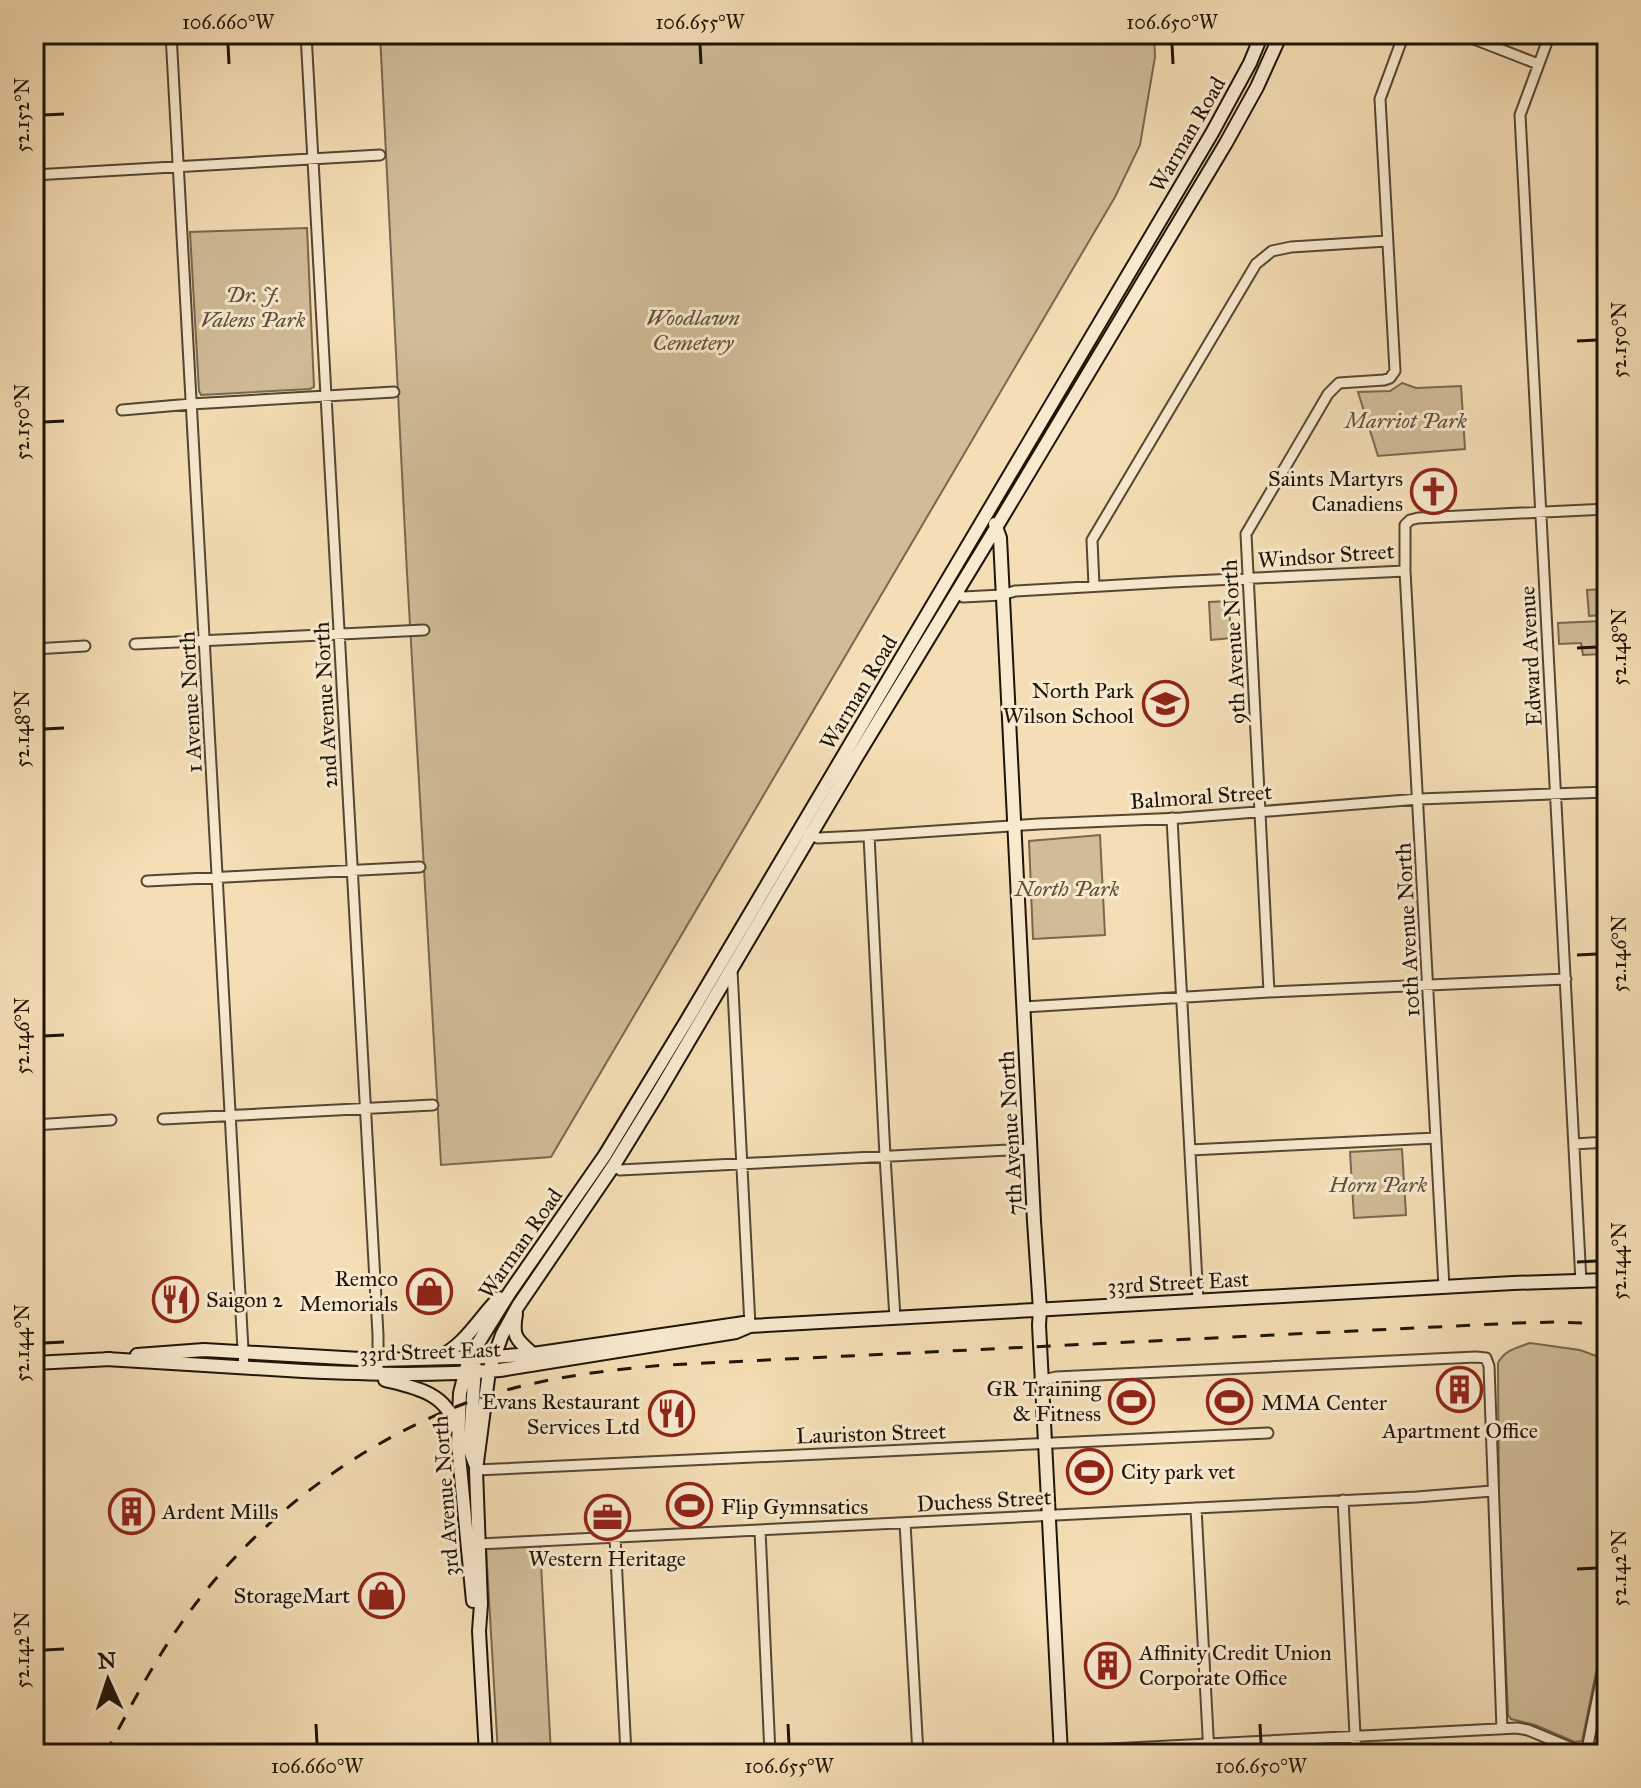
<svg xmlns="http://www.w3.org/2000/svg" width="1641" height="1788" viewBox="0 0 1641 1788" font-family="'IM FELL Great Primer',serif">
  <rect width="100%" height="100%" fill="#f5deb5"/>
  <filter id="stains"><feTurbulence type="fractalNoise" baseFrequency=".0025" numOctaves="4"/><feColorMatrix values="0 0 0 0 .2 0 0 0 0 .09 0 0 0 0 .02 0 0 0 .5 -.17"/></filter>
  <radialGradient id="worn" r=".72"><stop offset=".6" stop-color="#630" stop-opacity="0"/><stop offset="1" stop-color="#630" stop-opacity=".3"/></radialGradient>
  <!-- green -->
  <path fill="#d0bc97" stroke="#77684f" stroke-width="2" d="M380,34H1154L1155,57L1140,145L1115,197L551,1157L441,1165L407,573Z
    M307,228L314,387L310,389L201,395L199,391L190,232Z
    M1402,383L1416,388L1461,386L1465,449L1378,456L1358,392L1390,391Z
    M1604,589L1605,615L1589,616L1587,590Z
    M1229,601L1231,638L1211,640L1209,602Z
    M1601,621L1602,654L1583,655L1581,643L1559,644L1558,623Z
    M1100,835L1105,935L1033,939L1029,841Z
    M1402,1149L1406,1215L1354,1218L1350,1152Z
    M1530,1343L1580,1350L1607,1360V1618L1582,1741L1575,1742L1535,1725L1511,1719L1508,1715L1499,1511L1498,1363C1505,1350 1516,1348 1530,1343Z
    M540,1544L551,1754H498L486,1547Z"/>
  <g fill="none" stroke-linecap="round" stroke-linejoin="round">
    <defs>
      <path id="street" d="M171,34L244,1368
        M306,34L378,1335V1374
        M1461,34L1538,64
        M1550,34L1520,115L1581,1282
        M34,175L380,155
        M122,410L191,404L394,392
        M1094,586L1092,540L1256,264L1272,251L1291,247L1387,241
        M957,592L963,597L1002,595L1015,591L1172,582L1405,571
        M135,644L424,630
        M34,649L85,646
        M1172,818L1198,1301
        M806,833L818,838L861,836L1039,824L1181,818L1419,799L1607,792
        M869,836L885,1156L895,1318
        M147,881L420,867
        M732,970L750,1326
        M1269,992L1246,534L1328,394L1339,383L1384,380L1390,378L1395,371L1380,99L1404,34
        M1024,1007L1269,992L1566,979
        M163,1119L433,1105
        M34,1125L111,1120
        M1574,1144L1607,1142
        M1190,1150L1436,1138
        M614,1165L620,1170L1030,1149
        M1444,1287L1405,571V525L1410,520L1418,518L1607,509
        M1043,1380L1056,1377L1476,1357L1486,1358L1489,1366L1502,1729
        M476,1470L1268,1433
        M1343,1500L1356,1754
        M1196,1508L1209,1754
        M905,1523L918,1754
        M760,1530L770,1754
        M615,1537L626,1754
        M478,1544L1417,1497L1492,1491
        M369,1754H379
        M1013,1754L1517,1728L1528,1730L1586,1754L1607,1652"/>
      <path id="secondary" d="M995,524L1000,538L1034,1221L1040,1310L1039,1325L1061,1754
        M516,1314C512,1337 516,1339 533,1354
        M137,1355L204,1350L378,1360L493,1357L533,1354L744,1323
        M439,1357C465,1345 479,1318 499,1298
        M106,1359C172,1363 237,1367 303,1371C369,1374 435,1376 500,1370L736,1332L750,1326L1513,1283L1607,1280
        M34,1363L111,1359
        M385,1380C413,1387 448,1393 454,1426
        M475,1464L470,1450V1440L475,1367
        M473,1601L458,1445L460,1393L469,1358L510,1292L605,1155L687,1020L1212,133L1250,63L1262,34
        M486,1754L479,1631L481,1604L476,1470L489,1371L502,1335L518,1306L614,1165L657,1095L856,758L997,526L1226,143L1257,87L1281,34"/>
    </defs>
    <!-- street casing -->
    <use href="#street" stroke="#544632" stroke-width="13"/>
    <!-- secondary casing -->
    <use href="#secondary" stroke="#1e1407" stroke-width="16"/>
    <!-- street -->
    <use href="#street" stroke="#f8eacf" stroke-width="9"/>
    <!-- secondary -->
    <use href="#secondary" stroke="#f8eacf" stroke-width="12"/>
    <!-- rail -->
    <path stroke="#1e1407" stroke-width="3" stroke-dasharray="14 14" stroke-linecap="butt" d="M105,1754C128,1712 150,1668 178,1628C247,1528 345,1451 458,1406C524,1380 596,1371 666,1365L1516,1323L1557,1322L1607,1324"/>
  </g>
  <!-- ticks -->
  <path fill="none" stroke="#1e1407" stroke-width="3" d="M228,44L229,64M700,44L701,64M1172,44L1173,64M44,115L64,114M1577,341L1597,340M44,422L64,421M1577,648L1597,647M44,729L64,728M1577,955L1597,954M44,1036L64,1035M1577,1262L1597,1261M44,1343L64,1342M1577,1569L1597,1568M44,1650L64,1649M316,1724L317,1744M788,1724L789,1744M1260,1724L1261,1744"/>
  <!-- icons -->
  <defs>
    <symbol id="church-ring" viewBox="-11 -11 22 22"><circle r="9.5" fill="#f8eacf" stroke="#8f2418" stroke-width="1.5"/><path d="M-1.2-6h2.4v3.5h3.3v2.4h-3.3V6h-2.4V-.1h-3.3v-2.4h3.3Z" fill="#8f2418"/></symbol>
    <symbol id="school-ring" viewBox="-11 -11 22 22"><circle r="9.5" fill="#f8eacf" stroke="#8f2418" stroke-width="1.5"/><path d="M0-5L7-2L0 1L-7-2ZM-4 1L0 2.5L4 1V4Q0 6-4 4Z" fill="#8f2418"/></symbol>
    <symbol id="shop-ring" viewBox="-11 -11 22 22"><circle r="9.5" fill="#f8eacf" stroke="#8f2418" stroke-width="1.5"/><path d="M-5-2.5h2.3a2.7 3.5 0 0 1 5.4 0H5L5.5 6h-11ZM-1.5-2.5h3a1.5 2.3 0 0 0-3 0Z" fill="#8f2418"/></symbol>
    <symbol id="restaurant-ring" viewBox="-11 -11 22 22"><circle r="9.5" fill="#f8eacf" stroke="#8f2418" stroke-width="1.5"/><path d="M-5-6h1v4h1v-4h1v4h1v-4h1v5L-1.5 .5V6h-2V.5L-5-1ZM5-6V6H3V1.5H1.5Q1.5-4 5-6Z" fill="#8f2418"/></symbol>
    <symbol id="building-ring" viewBox="-11 -11 22 22"><circle r="9.5" fill="#f8eacf" stroke="#8f2418" stroke-width="1.5"/><path d="M-4-6H4V6H1V3H-1V6H-4ZM-2.5-4.3h1.7v1.8h-1.7ZM.8-4.3h1.7v1.8H.8ZM-2.5-1h1.7V.8h-1.7ZM.8-1h1.7V.8H.8Z" fill="#8f2418"/></symbol>
    <symbol id="stadium-ring" viewBox="-11 -11 22 22"><circle r="9.5" fill="#f8eacf" stroke="#8f2418" stroke-width="1.5"/><path d="M0-5a6.5 5 0 1 0 0 10a6.5 5 0 1 0 0-10ZM-3.5-1.8h7v3.6h-7Z" fill="#8f2418"/></symbol>
    <symbol id="office-ring" viewBox="-11 -11 22 22"><circle r="9.5" fill="#f8eacf" stroke="#8f2418" stroke-width="1.5"/><path d="M-6-3h4V-5.5h4V-3h4V5H-6ZM-1-4.5V-3h2v-1.5ZM-6 0V1H6V0Z" fill="#8f2418"/></symbol>
  </defs>
  <g fill-rule="evenodd">
    <use href="#church-ring" x="1408" y="466" width="51" height="51"/>
    <use href="#school-ring" x="1140" y="678" width="51" height="51"/>
    <use href="#shop-ring" x="404" y="1266" width="51" height="51"/>
    <use href="#restaurant-ring" x="150" y="1274" width="51" height="51"/>
    <use href="#building-ring" x="1434" y="1364" width="51" height="51"/>
    <use href="#stadium-ring" x="1106" y="1376" width="51" height="51"/>
    <use href="#stadium-ring" x="1204" y="1376" width="51" height="51"/>
    <use href="#restaurant-ring" x="646" y="1388" width="51" height="51"/>
    <use href="#stadium-ring" x="1064" y="1446" width="51" height="51"/>
    <use href="#stadium-ring" x="664" y="1480" width="51" height="51"/>
    <use href="#building-ring" x="106" y="1486" width="51" height="51"/>
    <use href="#office-ring" x="582" y="1492" width="51" height="51"/>
    <use href="#shop-ring" x="356" y="1570" width="51" height="51"/>
    <use href="#building-ring" x="1082" y="1640" width="51" height="51"/>
  </g>
  <g text-anchor="middle" stroke-width="6" stroke-linejoin="round" paint-order="stroke">
    <!-- street labels -->
    <g font-size="22" fill="#1e1407" stroke="#f8eacf">
      <text transform="translate(1187 134) rotate(-60)" y="8">Warman Road</text>
      <text transform="translate(1326 555) rotate(-4)" y="8">Windsor Street</text>
      <text transform="translate(1233 642) rotate(-93)" y="8">9th Avenue North</text>
      <text transform="translate(1530 656) rotate(-93)" y="8">Edward Avenue</text>
      <text transform="translate(858 692) rotate(-59)" y="8">Warman Road</text>
      <text transform="translate(190 702) rotate(-93)" y="8">1 Avenue North</text>
      <text transform="translate(325 705) rotate(-93)" y="8">2nd Avenue North</text>
      <text transform="translate(1201 796) rotate(-4)" y="8">Balmoral Street</text>
      <text transform="translate(1407 930) rotate(-93)" y="8">10th Avenue North</text>
      <text transform="translate(1010 1133) rotate(-93)" y="8">7th Avenue North</text>
      <text transform="translate(520 1243) rotate(-55)" y="8">Warman Road</text>
      <text transform="translate(1178 1282) rotate(-3)" y="8">33rd Street East</text>
      <text transform="translate(430 1351) rotate(-2)" y="8">33rd Street East</text>
      <text transform="translate(871 1433) rotate(-2)" y="8">Lauriston Street</text>
      <text transform="translate(445 1496) rotate(-94)" y="8">3rd Avenue North</text>
      <text transform="translate(984 1500) rotate(-3)" y="8">Duchess Street</text>
    </g>
    <!-- park labels -->
    <g font-size="22" font-style="italic" fill="#5c4f39" stroke="#f8eacf">
      <text x="253" y="302">Dr. J.<tspan x="253" dy="25">Valens Park</tspan></text>
      <text x="693" y="325">Woodlawn<tspan x="693" dy="25">Cemetery</tspan></text>
      <text x="1406" y="428">Marriot Park</text>
      <text x="1067" y="896">North Park</text>
      <text x="1378" y="1192">Horn Park</text>
    </g>
    <!-- poi labels -->
    <g font-size="22" fill="#1e1407" stroke="#f8eacf" text-anchor="end">
      <text x="1403" y="486">Saints Martyrs<tspan x="1403" dy="25">Canadiens</tspan></text>
      <text x="1134" y="698">North Park<tspan x="1134" dy="25">Wilson School</tspan></text>
      <text x="398" y="1286">Remco<tspan x="398" dy="25">Memorials</tspan></text>
      <text x="206" y="1307" text-anchor="start">Saigon 2</text>
      <text x="1101" y="1396">GR Training<tspan x="1101" dy="25">&amp; Fitness</tspan></text>
      <text x="640" y="1409">Evans Restaurant<tspan x="640" dy="25">Services Ltd</tspan></text>
      <text x="1261" y="1410" text-anchor="start">MMA Center</text>
      <text x="1460" y="1438" text-anchor="middle">Apartment Office</text>
      <text x="1121" y="1479" text-anchor="start">City park vet</text>
      <text x="721" y="1514" text-anchor="start">Flip Gymnsatics</text>
      <text x="162" y="1519" text-anchor="start">Ardent Mills</text>
      <text x="607" y="1566" text-anchor="middle">Western Heritage</text>
      <text x="350" y="1603">StorageMart</text>
      <text x="1139" y="1660" text-anchor="start">Affinity Credit Union<tspan x="1139" dy="25">Corporate Office</tspan></text>
    </g>
  </g>
  <!-- margin -->
  <rect width="1641" height="1788" fill="none" stroke="#f5deb5" stroke-width="88"/>
  <!-- north arrow -->
  <g transform="translate(108 1680) rotate(357)" stroke="#f8eacf" stroke-width="6" paint-order="stroke">
  <path d="M0-6L14 30L0 20L-14 30Z" fill="#1e1407"/>
  <text y="-12" font-size="22" font-weight="bold" text-anchor="middle" fill="#1e1407">N</text>
  </g>
  <rect x="44" y="44" width="1553" height="1700" fill="none" stroke="#1e1407" stroke-width="3"/>
  <g font-size="20" text-anchor="middle" fill="#1e1407">
    <text x="228" y="29">106.660°W</text>
    <text x="700" y="29">106.655°W</text>
    <text x="1172" y="29">106.650°W</text>
    <text transform="translate(22 115) rotate(-90)" y="7">52.152°N</text>
    <text transform="translate(1619 340) rotate(-90)" y="7">52.150°N</text>
    <text transform="translate(22 422) rotate(-90)" y="7">52.150°N</text>
    <text transform="translate(1619 647) rotate(-90)" y="7">52.148°N</text>
    <text transform="translate(22 729) rotate(-90)" y="7">52.148°N</text>
    <text transform="translate(1619 954) rotate(-90)" y="7">52.146°N</text>
    <text transform="translate(22 1036) rotate(-90)" y="7">52.146°N</text>
    <text transform="translate(1619 1261) rotate(-90)" y="7">52.144°N</text>
    <text transform="translate(22 1343) rotate(-90)" y="7">52.144°N</text>
    <text transform="translate(1619 1568) rotate(-90)" y="7">52.142°N</text>
    <text transform="translate(22 1650) rotate(-90)" y="7">52.142°N</text>
    <text x="317" y="1773">106.660°W</text>
    <text x="789" y="1773">106.655°W</text>
    <text x="1261" y="1773">106.650°W</text>
  </g>
  <rect width="100%" height="100%" filter="url(#stains)"/>
  <rect width="100%" height="100%" fill="url(#worn)"/>
</svg>
